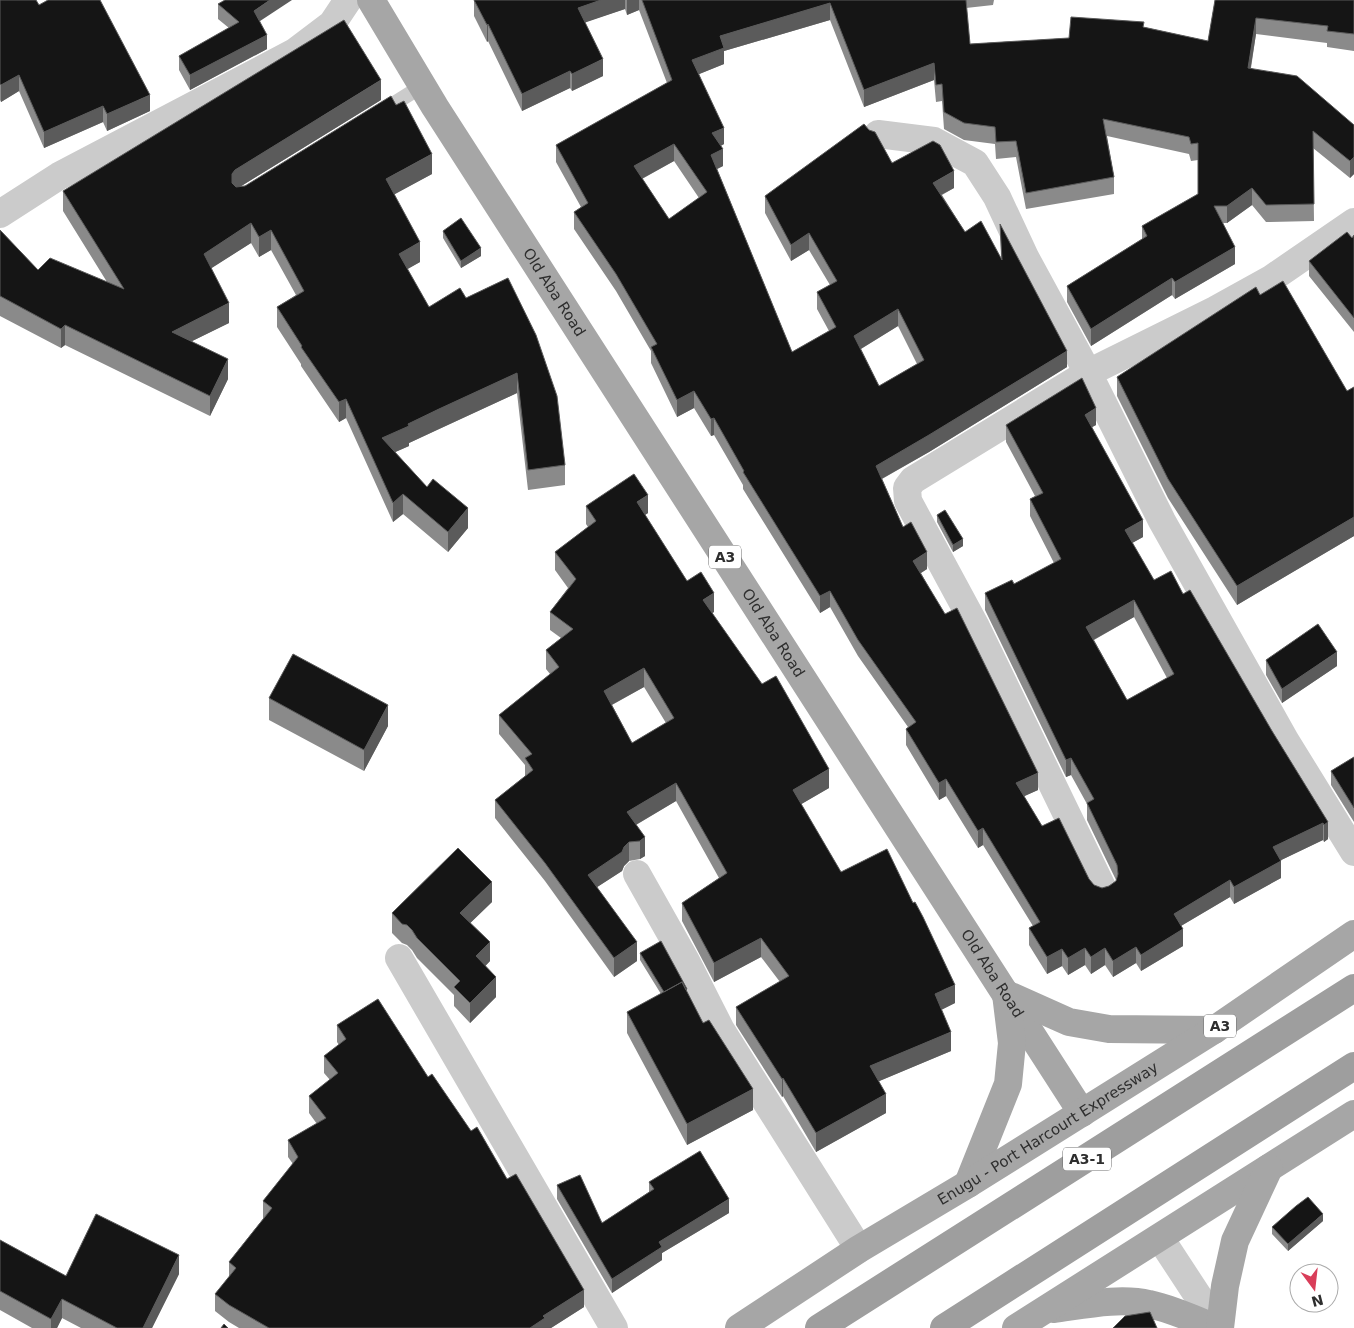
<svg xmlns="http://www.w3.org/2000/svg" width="1354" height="1328" viewBox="0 0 1354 1328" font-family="'DejaVu Sans',sans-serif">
  <rect width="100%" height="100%" fill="#fff"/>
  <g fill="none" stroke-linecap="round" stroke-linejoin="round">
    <!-- service -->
    <path stroke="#cbcbcb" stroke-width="15" d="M379,113L422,86"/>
    <!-- minor -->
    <path stroke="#cbcbcb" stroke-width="28" d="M878,134L934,141L975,163L997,197L1025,257L1088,373L1162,521L1285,740L1354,852
      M0,214L59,176L295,52L332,24L348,0
      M637,874L686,961L721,1030L859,1249
      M1103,889L976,627L908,501L907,488L913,480L1088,373L1215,310L1271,279L1354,222
      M399,958L614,1328"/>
    <!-- tertiary -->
    <path stroke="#cbcbcb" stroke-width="28" d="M1160,1238L1219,1328"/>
    <!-- primary -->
    <g stroke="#a6a6a6" stroke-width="28">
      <path id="s1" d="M371,0L435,107L1082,1113"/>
      <path d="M968,1184L1008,1084L1012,1043L1006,994L1069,1022L1109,1029L1214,1030"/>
      <path d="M1053,1309C1083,1305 1120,1297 1149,1304C1172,1309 1194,1319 1215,1328"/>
      <path id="s2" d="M739,1328L859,1249L968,1184L1214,1030L1354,934"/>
      <path d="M1016,1328L1354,1114"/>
      <path d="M1220,1328L1225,1286L1235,1241L1269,1168"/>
    </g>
    <!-- trunk -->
    <path stroke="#9e9e9e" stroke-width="28" d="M819,1328L1354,988
      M944,1328L1354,1066"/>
  </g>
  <!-- wall -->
  <path fill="#8a8a8a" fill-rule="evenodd" d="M0,0L39,5L150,111L107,131L103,122L44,148L19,91L1,102L0,100Z
    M474,0H994L993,5L966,8L970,44L1069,38L1144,27L1208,41L1215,0H1354V51L1327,47V43L1256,34L1251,68L1354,125V174L1350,178L1313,148L1314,221L1266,222L1252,205L1227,223H1223L1235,264L1175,299L1172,295L1091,346L1067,302V286L1142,239V226L1198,194V160L1191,161L1189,154L1107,136L1114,177V194L1026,209L1016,157L996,159L995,144L964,140L944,129L942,101L936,102L934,80L864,107L830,20L724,51V64L699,74L724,144L721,146L723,166L717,169L792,352L829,331L817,309V292L830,285L809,250L791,261L765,213V196L892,163L954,188L942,195L965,232L1001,258L1000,224L1067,367L929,452L882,479L903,527L927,569L921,573L1038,790L1024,796L1042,826L1094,885L1102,888L1109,886L1116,881V880L1087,820V804L1071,775L1066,777L985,610V593L1014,584L1054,563L1030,516V499L1035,496L1006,442V425H1096L1092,427L1143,537L1132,543L1154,580L1183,594L1272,731L1328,822V839L1324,842L1323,840L1281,860V878L1234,904L1230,897L1181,926L1183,946L1141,971L1136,963L1113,977L1105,965L1091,974L1085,965L1068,975L1062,966L1047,974L1029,945V928L1033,926L983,845L978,848L946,796L939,800L906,745V729L908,727L858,656L830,607L820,613L743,489V485L714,435L711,436L694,408L677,417L651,363V351L616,291L574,229V212L581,207L556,162V145L667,83L639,10L627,15L625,9L585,22L603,76L572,91L570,88L522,111L488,41L487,42L474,16ZM674,161L699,198L669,219L642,179ZM898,326L917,364L879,386L861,349ZM1134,617L1167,678L1127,700L1094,640Z
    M218,4L260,21L267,49L190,90L179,70V56L229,28L218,19Z
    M381,100L241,186L432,174L394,194L420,262L407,269L429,307L466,298L508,278L565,465V485L528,490L517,393L409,443V446L395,452L427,487L468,528L448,552L403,514L393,522L346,418L339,422L301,366V364L277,327V307L296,295L271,250L259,257L251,243L211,268L229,323L192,341L228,379L210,416L65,345L61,348L0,316V230L38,270L107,282L63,211V191Z
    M443,231L481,256L461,268L443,238Z
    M1354,235V332L1309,276V261L1352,238Z
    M1260,295L1347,391L1354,387V537V536L1237,605L1168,498L1117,396V377Z
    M586,506L648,513L645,515L687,581L714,612L712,613L829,788L801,804L841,872L955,1003L941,1010L951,1051L879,1081L886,1113L816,1152L783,1096L782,1097L736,1025V1007L780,982L761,957L714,982L682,921V903L719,878L676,801L636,825L645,856L640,859L629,861L624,866L622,871L597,887L637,961L614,977L545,881L495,818V800L525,776V765L499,734V715L550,674L546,669V650L561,638L550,630V612L568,588L555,570V552L588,527L586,524ZM644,687L666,723L632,743L612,705Z
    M937,515L963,546L953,552L937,522Z
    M1266,660L1337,666L1282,703L1266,675Z
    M269,698L388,726L364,771L269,720Z
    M1354,757V822L1331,785V771Z
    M492,902L470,923L490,961L485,966L496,997L470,1023L454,1006V995L417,958L412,950L407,945L402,943L392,933V913Z
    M640,953L687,992L703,1023L753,1110L687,1145L627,1033V1012L661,994L640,960Z
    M337,1025L428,1077L471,1131L507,1179L584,1307L551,1328H239L229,1322L215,1311V1294L229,1277V1262L263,1219V1201L293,1164L288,1157V1140L317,1124L309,1113V1096L330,1080L324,1073V1056L339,1045L337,1042Z
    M649,1182L729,1213L662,1253V1260L612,1293L557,1199V1185L602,1223L649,1192Z
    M1323,1221L1288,1251L1272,1234V1227Z
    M0,1240L66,1276L179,1274L152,1328H81L62,1318L57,1328H32L0,1310Z"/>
  <!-- shaded-wall -->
  <path fill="#5b5b5b" d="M270,0H292L254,25V11Z
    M601,0H625V9L578,25V8Z
    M627,0H639V10L627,15Z
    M830,3V20L724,51V64L692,77V60L720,36Z
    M1256,18V34L1248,84V68Z
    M488,24V41L487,42V25Z
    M267,35V49L190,90V75Z
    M603,59V76L572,91V74Z
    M934,63V80L864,107V90Z
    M570,71V88L522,111V94Z
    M19,75V91L1,102V85Z
    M381,80V100L235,190L232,194V174L235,170Z
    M150,95V111L107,131V114Z
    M103,106V122L44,148V132Z
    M724,128V144L712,150V133Z
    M674,144V161L634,183V166Z
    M723,149V166L711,172V155Z
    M432,154V174L386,199V179Z
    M1354,157V174L1350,178V161Z
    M954,171V188L933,199V183Z
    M1252,188V205L1227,223V206Z
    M251,223V243L204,273V254Z
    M271,230V250L259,257V237Z
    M809,233V250L791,261V245Z
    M420,242V262L399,274V254Z
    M1235,247V264L1175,299V282Z
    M481,248V256L461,268V261Z
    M1172,278V295L1091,346V329Z
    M229,303V323L172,351V332Z
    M898,309V326L854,353V336Z
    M65,325V345L61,348V329Z
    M1067,351V367L929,452L876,482V466Z
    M228,359V379L210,416V396Z
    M517,373V393L439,429L409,443V446L382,458V438L408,424L439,409Z
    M694,391V408L677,417V400Z
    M346,399V418L339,422V402Z
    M1096,408V425L1085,431V415Z
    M714,418V435L711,436V419Z
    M403,494V514L393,522V503Z
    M648,495V513L637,520V502Z
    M468,508V528L448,552V532Z
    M1354,517V536L1237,605V586Z
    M1143,520V537L1125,547V530Z
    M963,539V546L953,552V545Z
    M927,552V569L913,578V561Z
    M830,591V607L820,613V596Z
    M714,593V612L703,618V600Z
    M1134,600V617L1086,644V627Z
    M1337,652V666L1282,703V689Z
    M644,668V687L604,709V691Z
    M388,705V726L364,771V750Z
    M1071,758V775L1066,777V760Z
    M829,769V788L793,809V790Z
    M1038,773V790L1016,800V783Z
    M946,779V796L939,800V783Z
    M676,783V801L627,830V812Z
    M1328,822V839L1324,842V825Z
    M1323,823V840L1273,864V847Z
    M983,828V845L978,848V831Z
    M645,837V856L640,859V841Z
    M629,842V861L624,866L622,871L588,893V875L624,847Z
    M1281,861V878L1234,904V887Z
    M1230,880V897L1174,930V914Z
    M492,882V902L460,933V913Z
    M1183,929V946L1141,971V955Z
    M761,938V957L714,982V963Z
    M490,942V961L476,976V956Z
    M637,942V961L614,977V958Z
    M1136,947V963L1113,977V961Z
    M1085,948V965L1068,975V958Z
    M1105,948V965L1091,974V957Z
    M1062,949V966L1047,974V957Z
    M496,977V997L470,1023V1003Z
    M955,985V1003L935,1013V994Z
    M951,1032V1051L870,1085V1066Z
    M783,1078V1096L782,1097V1079Z
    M753,1089V1110L687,1145V1124Z
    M886,1094V1113L816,1152V1133Z
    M729,1199V1213L662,1253V1260L612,1293V1279L659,1242Z
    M1323,1214V1221L1288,1251V1244Z
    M179,1255V1274L152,1328H143Z
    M584,1290V1307L551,1328H530L543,1316Z
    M62,1299V1318L57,1328H51V1319Z"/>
  <!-- building -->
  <path fill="#151515" stroke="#5b5b5b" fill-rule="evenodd" d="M0,0H36L39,5L48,0H100L150,95L107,114L103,106L44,132L19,75L1,85L0,84Z
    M225,0H270L254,11L267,35L190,75L179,56L239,22L218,4Z
    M474,0H601L578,8L603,59L572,74L570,71L522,94L488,24L487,25Z
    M642,0H966L970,44L1069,38L1071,17L1144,22L1143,27L1208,41L1215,0H1354V34L1327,31L1328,26L1256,18L1248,68L1297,76L1354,125V157L1350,161L1313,131L1314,204L1266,205L1252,188L1227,206H1214L1235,247L1175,282L1172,278L1091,329L1067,286L1147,236L1142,226L1198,194V143L1191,144L1189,137L1103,119L1114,177L1026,193L1016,141L996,142L995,127L964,123L944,112L942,84L936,85L934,63L864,90L830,3L720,36L724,48L692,60L724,128L712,133L723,149L711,155L792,352L836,327L817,292L837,281L809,233L791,245L765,196L864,124L869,130L875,132L892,163L933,141L940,145L954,171L933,183L965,232L981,221L1002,260L1000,224L1067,351L929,435L876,466L903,527L911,522L927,552L913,561L945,614L957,608L1038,773L1016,783L1042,826L1059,818L1089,879L1094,885L1102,888L1109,886L1116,881L1118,874L1117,865L1087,803L1094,799L1071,758L1066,760L985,593L1012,580L1014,584L1061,559L1030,499L1043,493L1006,425L1082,378L1096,408L1085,415L1143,520L1125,530L1154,580L1171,571L1183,594L1190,590L1272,731L1328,822L1324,825L1323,823L1273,847L1281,861L1234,887L1230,880L1174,914L1183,929L1141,955L1136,947L1113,961L1105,948L1091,957L1085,948L1068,958L1062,949L1047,957L1029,928L1040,922L983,828L978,831L946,779L939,783L906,729L916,722L858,640L830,591L820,596L743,472L744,471L714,418L711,419L694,391L677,400L651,347L657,344L616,274L574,212L588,203L556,145L672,80ZM674,144L707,192L669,219L634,166ZM898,309L924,360L879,386L854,336ZM1134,600L1174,674L1127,700L1086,627Z
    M344,20L381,80L235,170L232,174V183L236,187L245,186L391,96L396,105L404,101L432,154L386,179L420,242L399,254L429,307L460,288L466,298L508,278L536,335L557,396L565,465L528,470L517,373L439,409L408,424L409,426L382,438L427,487L433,479L468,508L448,532L403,494L393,503L346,399L339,402L301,347L302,346L277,307L304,291L271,230L259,237L251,223L204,254L229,303L172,332L228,359L210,396L65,325L61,329L0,296V230L38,270L50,258L124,289L63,191Z
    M461,218L481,248L461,261L443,231Z
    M1347,232L1352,238L1354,235V318L1309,261Z
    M1283,281L1347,391L1354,387V517L1237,586L1168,479L1117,377L1256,287L1260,295Z
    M634,474L648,495L637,502L687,581L701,572L714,593L703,600L762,684L776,676L829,769L793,790L841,872L887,849L913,903L915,902L923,917L955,985L935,994L951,1032L870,1066L886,1094L816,1133L783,1078L782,1079L736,1007L789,976L761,938L714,963L682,903L727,873L676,783L627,812L645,837L640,841L629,842L624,847L622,852L588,875L637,942L614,958L545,863L495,800L533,770L525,758L532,754L499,715L559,667L546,650L573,629L550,612L576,579L555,552L596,521L586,506ZM644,668L674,718L632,743L604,691Z
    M945,510L963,539L953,545L937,515Z
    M1318,624L1337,652L1282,689L1266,660Z
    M293,654L388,705L364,750L269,698Z
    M1354,757V808L1331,771Z
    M458,848L492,882L460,913L490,942L476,956L496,977L470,1003L454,987L460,981L417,938L412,930L407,925L402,924L392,913Z
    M661,941L687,989L686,990L682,982L664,992L640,953Z
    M682,982L703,1023L709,1020L753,1089L687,1124L627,1012Z
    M378,999L428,1077L432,1074L471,1131L477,1127L507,1179L516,1174L584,1290L543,1316L545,1318L530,1328H269L229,1305L215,1294L236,1268L229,1262L272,1208L263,1201L298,1157L288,1140L326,1118L309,1096L338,1073L324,1056L346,1039L337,1025Z
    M700,1151L729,1199L659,1242L662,1247L612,1279L557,1185L580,1175L602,1223L654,1189L649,1182Z
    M1308,1197L1323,1214L1288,1244L1272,1227L1296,1206Z
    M96,1214L179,1255L143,1328H117L62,1299L51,1319L0,1291V1240L66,1276Z
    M1150,1312L1157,1328H1113L1125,1316Z
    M224,1324L228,1328H221Z"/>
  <g text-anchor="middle" stroke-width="5" stroke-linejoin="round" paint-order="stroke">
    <!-- shield labels -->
    <g fill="#fff" stroke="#6d6d6d" stroke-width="1">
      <rect x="709" y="545.5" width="32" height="23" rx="4"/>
      <rect x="1204" y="1014.5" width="32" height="23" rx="4"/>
      <rect x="1063" y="1147.5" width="48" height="23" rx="4"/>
    </g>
    <g font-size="14" font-weight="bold" fill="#2e2e2e">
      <text x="725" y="562">A3</text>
      <text x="1220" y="1031">A3</text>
      <text x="1087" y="1164">A3-1</text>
    </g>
    <!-- street labels -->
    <g font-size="15" fill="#2e2e2e" stroke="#fff">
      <text dy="5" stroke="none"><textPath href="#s1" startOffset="345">Old Aba Road</textPath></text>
      <text dy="5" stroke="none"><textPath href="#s1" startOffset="750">Old Aba Road</textPath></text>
      <text dy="5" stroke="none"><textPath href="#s1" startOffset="1155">Old Aba Road</textPath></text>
      <text dy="5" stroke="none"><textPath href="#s2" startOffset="365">Enugu - Port Harcourt Expressway</textPath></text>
    </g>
  </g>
  <!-- north arrow -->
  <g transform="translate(1314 1288) rotate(165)"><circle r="24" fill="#ffffff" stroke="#ababab"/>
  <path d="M0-4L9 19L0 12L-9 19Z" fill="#d93d59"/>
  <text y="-8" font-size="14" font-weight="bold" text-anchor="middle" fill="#2e2e2e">N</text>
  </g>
</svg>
